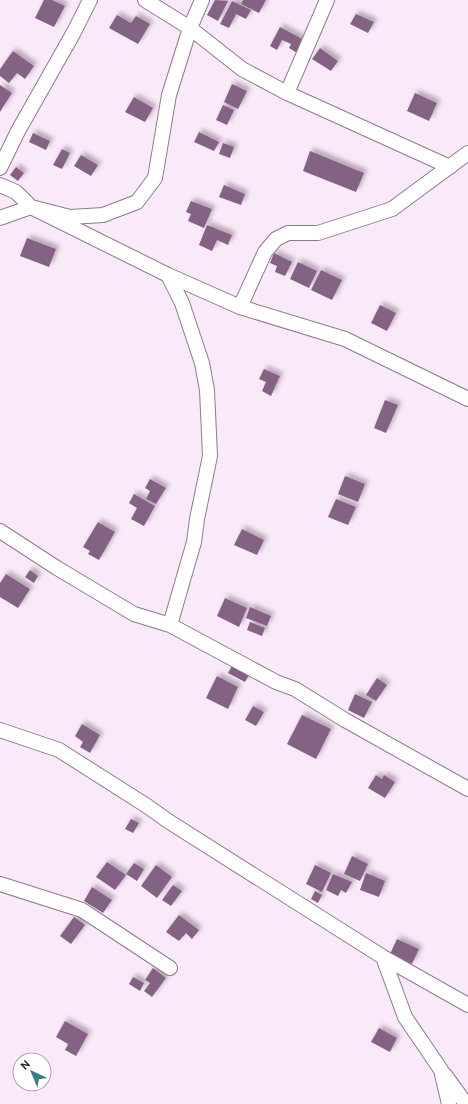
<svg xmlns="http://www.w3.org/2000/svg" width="468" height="1104" viewBox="0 0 468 1104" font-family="Ubuntu,sans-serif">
  <defs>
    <filter id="shadow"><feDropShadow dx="3.5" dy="-3.5" stdDeviation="2" flood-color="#0004"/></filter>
  </defs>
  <rect width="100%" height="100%" fill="#fae9f9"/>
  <!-- building -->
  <path fill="#846284" filter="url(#shadow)" d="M44,0H52L65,6L54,27L35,18Z
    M215,0L228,1L218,21L207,15Z
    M243,0H266L259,13L241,4Z
    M232,1L251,10L246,19L236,14L229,28L220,24Z
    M356,14L374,22L368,33L350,24Z
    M117,15L131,23L136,16L150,24L138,44L109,28Z
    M280,27L306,41L299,54L289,48L291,44L282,40L277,50L270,46Z
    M320,48L338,61L331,71L312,59Z
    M13,51L34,66L25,79L17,73L9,83L0,76V69Z
    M232,84L247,91L238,109L224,102Z
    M0,85L12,93L0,112Z
    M415,93L437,103L429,121L407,111Z
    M134,97L153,108L145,122L125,112Z
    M223,105L234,110L227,125L216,120Z
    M199,132L219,142L214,151L194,142Z
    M33,133L50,141L46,150L29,142Z
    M223,143L234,147L230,158L219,154Z
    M62,149L70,153L62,169L53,165Z
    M310,151L364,173L356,192L303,171Z
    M81,155L98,165L91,176L74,166Z
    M16,167L24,173L18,181L10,175Z
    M224,185L245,194L241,205L219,197Z
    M191,201L212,209L204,228L188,221L191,214L186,212Z
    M207,225L232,235L228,245L217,240L212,251L199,245Z
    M27,238L56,249L49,267L20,256Z
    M274,253L292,262L285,276L275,272L277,266L270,263Z
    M298,262L317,271L309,288L290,279Z
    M321,270L342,280L332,300L311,290Z
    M380,305L396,313L387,331L371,323Z
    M264,369L280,376L271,396L262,391L266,382L259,379Z
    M385,400L398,405L386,433L374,428Z
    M345,476L365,484L358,502L338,494Z
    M150,479L166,488L156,504L146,499L150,491L145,488Z
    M134,494L155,506L144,526L131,519L137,508L129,503Z
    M336,499L356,507L348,525L328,517Z
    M98,522L115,532L99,560L88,554L90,551L83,547Z
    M242,529L264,540L257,555L234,545Z
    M30,570L38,576L34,583L25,577Z
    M6,574L30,589L18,608L0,597V583Z
    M225,598L247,608L239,627L217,616Z
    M250,607L271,616L267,626L246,618Z
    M250,622L265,628L262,636L247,630Z
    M233,664L250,673L245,682L228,673Z
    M217,676L238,687L228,709L206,698Z
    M377,678L387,685L376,701L366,695Z
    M355,694L372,702L364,718L348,710Z
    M253,706L264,712L256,726L245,720Z
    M302,715L331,729L316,759L287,744Z
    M82,724L100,735L90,753L80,747L83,742L75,736Z
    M376,775L382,779L384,775L395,782L385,798L368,788Z
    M131,819L139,823L133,833L125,829Z
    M352,856L368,864L360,881L344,874Z
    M107,862L126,875L115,890L96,877Z
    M134,863L144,869L137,881L126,874Z
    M156,865L172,877L157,898L141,886Z
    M315,865L331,873L322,892L306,884Z
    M366,873L385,881L379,897L360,890Z
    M333,874L352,882L346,893L341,890L338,896L326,890Z
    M173,885L182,891L171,906L162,900Z
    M92,887L112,900L103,913L84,901Z
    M315,891L322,895L318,903L311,899Z
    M179,915L199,930L192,939L186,933L179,941L166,932Z
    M74,917L85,925L71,944L60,936Z
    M397,939L419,949L412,964L390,954Z
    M153,968L166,978L152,997L144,991L150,983L145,980Z
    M133,977L144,983L140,991L129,984Z
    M65,1021L88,1034L76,1056L65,1050L68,1044L56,1037Z
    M379,1028L397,1038L390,1052L371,1042Z"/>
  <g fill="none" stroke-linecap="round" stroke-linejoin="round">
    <defs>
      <path id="street" d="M145,0L190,28L202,0
        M287,93L327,0
        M0,168L18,131L74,32L90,0
        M0,185L16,192L31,207L70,217L103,215L137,202L155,178L169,95L190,28L242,69L287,93L450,167
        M0,218L31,207L168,275L240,307L345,339L468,399
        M168,275L182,303L202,363L207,390L210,456L197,519L194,542L170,625
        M240,307L265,252L276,239L288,233H318L392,209L468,153
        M0,531L57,568L134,614L170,625L276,682L295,689L345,720L468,789
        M0,730L59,750L147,806L168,821L383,957L468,1005
        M0,884L82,910L170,968
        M383,957L405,1017L441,1070L449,1104
        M445,1075L466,1104"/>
    </defs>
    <!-- street casing -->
    <use href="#street" stroke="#8b7c8b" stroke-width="16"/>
    <!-- street -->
    <use href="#street" stroke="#fff" stroke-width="14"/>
  </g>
  <!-- north arrow -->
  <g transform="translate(32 1072) rotate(316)"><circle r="19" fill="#ffffff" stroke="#aaa7aa"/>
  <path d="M0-3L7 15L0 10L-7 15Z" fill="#388088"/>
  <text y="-6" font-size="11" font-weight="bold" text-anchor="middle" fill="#2a242a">N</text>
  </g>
</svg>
